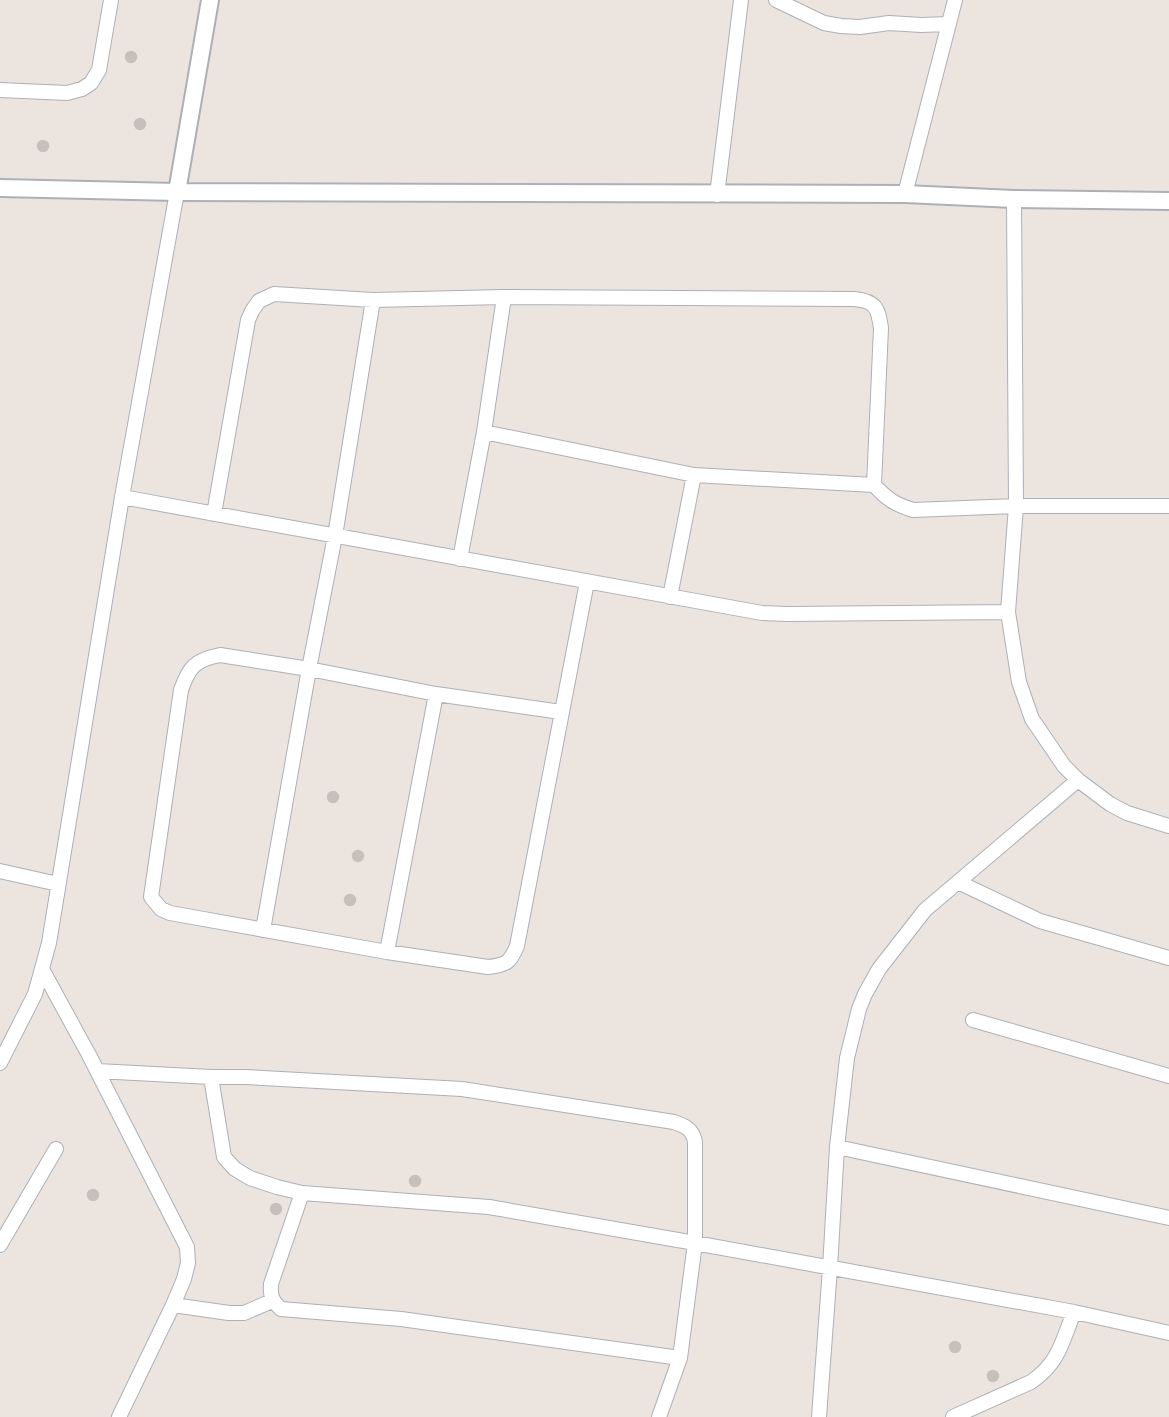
<svg xmlns="http://www.w3.org/2000/svg" width="1169" height="1417" viewBox="0 0 1169 1417" font-family="'Roboto Condensed',sans-serif">
  <rect width="100%" height="100%" fill="#ece5df"/>
  <!-- building -->
  <path fill="#c5c0bb" stroke="#c8c0b9" stroke-width="1.5" d="M125.5 57a5.5 5.5 0 1 1 11 0a5.5 5.5 0 1 1-11 0Z
    M134.5 124a5.5 5.5 0 1 1 11 0a5.5 5.5 0 1 1-11 0Z
    M37.5 146a5.5 5.5 0 1 1 11 0a5.5 5.5 0 1 1-11 0Z
    M327.5 797a5.5 5.5 0 1 1 11 0a5.5 5.5 0 1 1-11 0Z
    M352.5 856a5.5 5.5 0 1 1 11 0a5.5 5.5 0 1 1-11 0Z
    M344.5 900a5.5 5.5 0 1 1 11 0a5.5 5.5 0 1 1-11 0Z
    M409.5 1181a5.5 5.5 0 1 1 11 0a5.5 5.5 0 1 1-11 0Z
    M87.5 1195a5.5 5.5 0 1 1 11 0a5.5 5.5 0 1 1-11 0Z
    M270.5 1209a5.5 5.5 0 1 1 11 0a5.5 5.5 0 1 1-11 0Z
    M949.5 1347a5.5 5.5 0 1 1 11 0a5.5 5.5 0 1 1-11 0Z
    M987.5 1376a5.5 5.5 0 1 1 11 0a5.5 5.5 0 1 1-11 0Z"/>
  <g fill="none" stroke-linecap="round" stroke-linejoin="round">
    <defs>
      <path id="minor" d="M776,0L824,23L841,26L860,27L889,23L921,25L949,24
        M0,90L67,93L82,89L91,83L99,70L111,0
        M905,194L955,0
        M717,195L741,0
        M1014,199L1016,506L1008,612L1019,682L1032,719L1064,766L1078,780L1110,804L1127,813L1169,826
        M874,485C887,499 894,504 913,510L1016,506H1169
        M122,497L762,613L787,614L1008,612
        M214,514L248,320L252,311L259,301L274,294L373,300L504,297L854,299C876,301 878,308 881,328L874,485L694,475L484,432
        M460,559L484,432L504,297
        M670,597L694,475
        M561,712L436,694L309,669L220,655C195,660 189,667 181,690L151,897L161,909L170,913L387,952L488,967C506,965 510,963 517,946L587,582
        M0,871L58,884
        M958,882L1040,921L1169,958
        M263,930L309,669L335,536L373,300
        M387,952L436,694
        M42,969L89,1055L187,1247L188,1263L184,1279L173,1305L119,1417
        M973,1020L1169,1076
        M0,1063L35,994L49,943L122,497L177,192
        M97,1071L211,1077
        M837,1147L1169,1218
        M302,1193L271,1284C270,1296 272,1301 281,1309L401,1319L680,1358
        M0,1245L56,1149
        M173,1305L229,1313H244L272,1301
        M659,1417L680,1358L695,1243V1142C693,1130 686,1126 674,1122L462,1089L246,1077H211L224,1157L235,1169L250,1178L277,1187L302,1193L489,1207L695,1243L1074,1312L1169,1333
        M819,1417L830,1268L837,1147L847,1058L859,1009L865,994L879,969L925,910L1078,780
        M953,1417L1031,1382C1059,1363 1062,1342 1074,1312"/>
      <path id="tertiary" d="M0,188L177,192L905,194L1014,199L1169,201
        M177,192L210,0"/>
    </defs>
    <!-- minor casing -->
    <use href="#minor" stroke="#acb0b7" stroke-width="16"/>
    <!-- tertiary casing -->
    <use href="#tertiary" stroke="#acb0b7" stroke-width="20"/>
    <!-- minor -->
    <use href="#minor" stroke="#fff" stroke-width="14"/>
    <!-- tertiary -->
    <use href="#tertiary" stroke="#fff" stroke-width="16"/>
  </g>
</svg>
